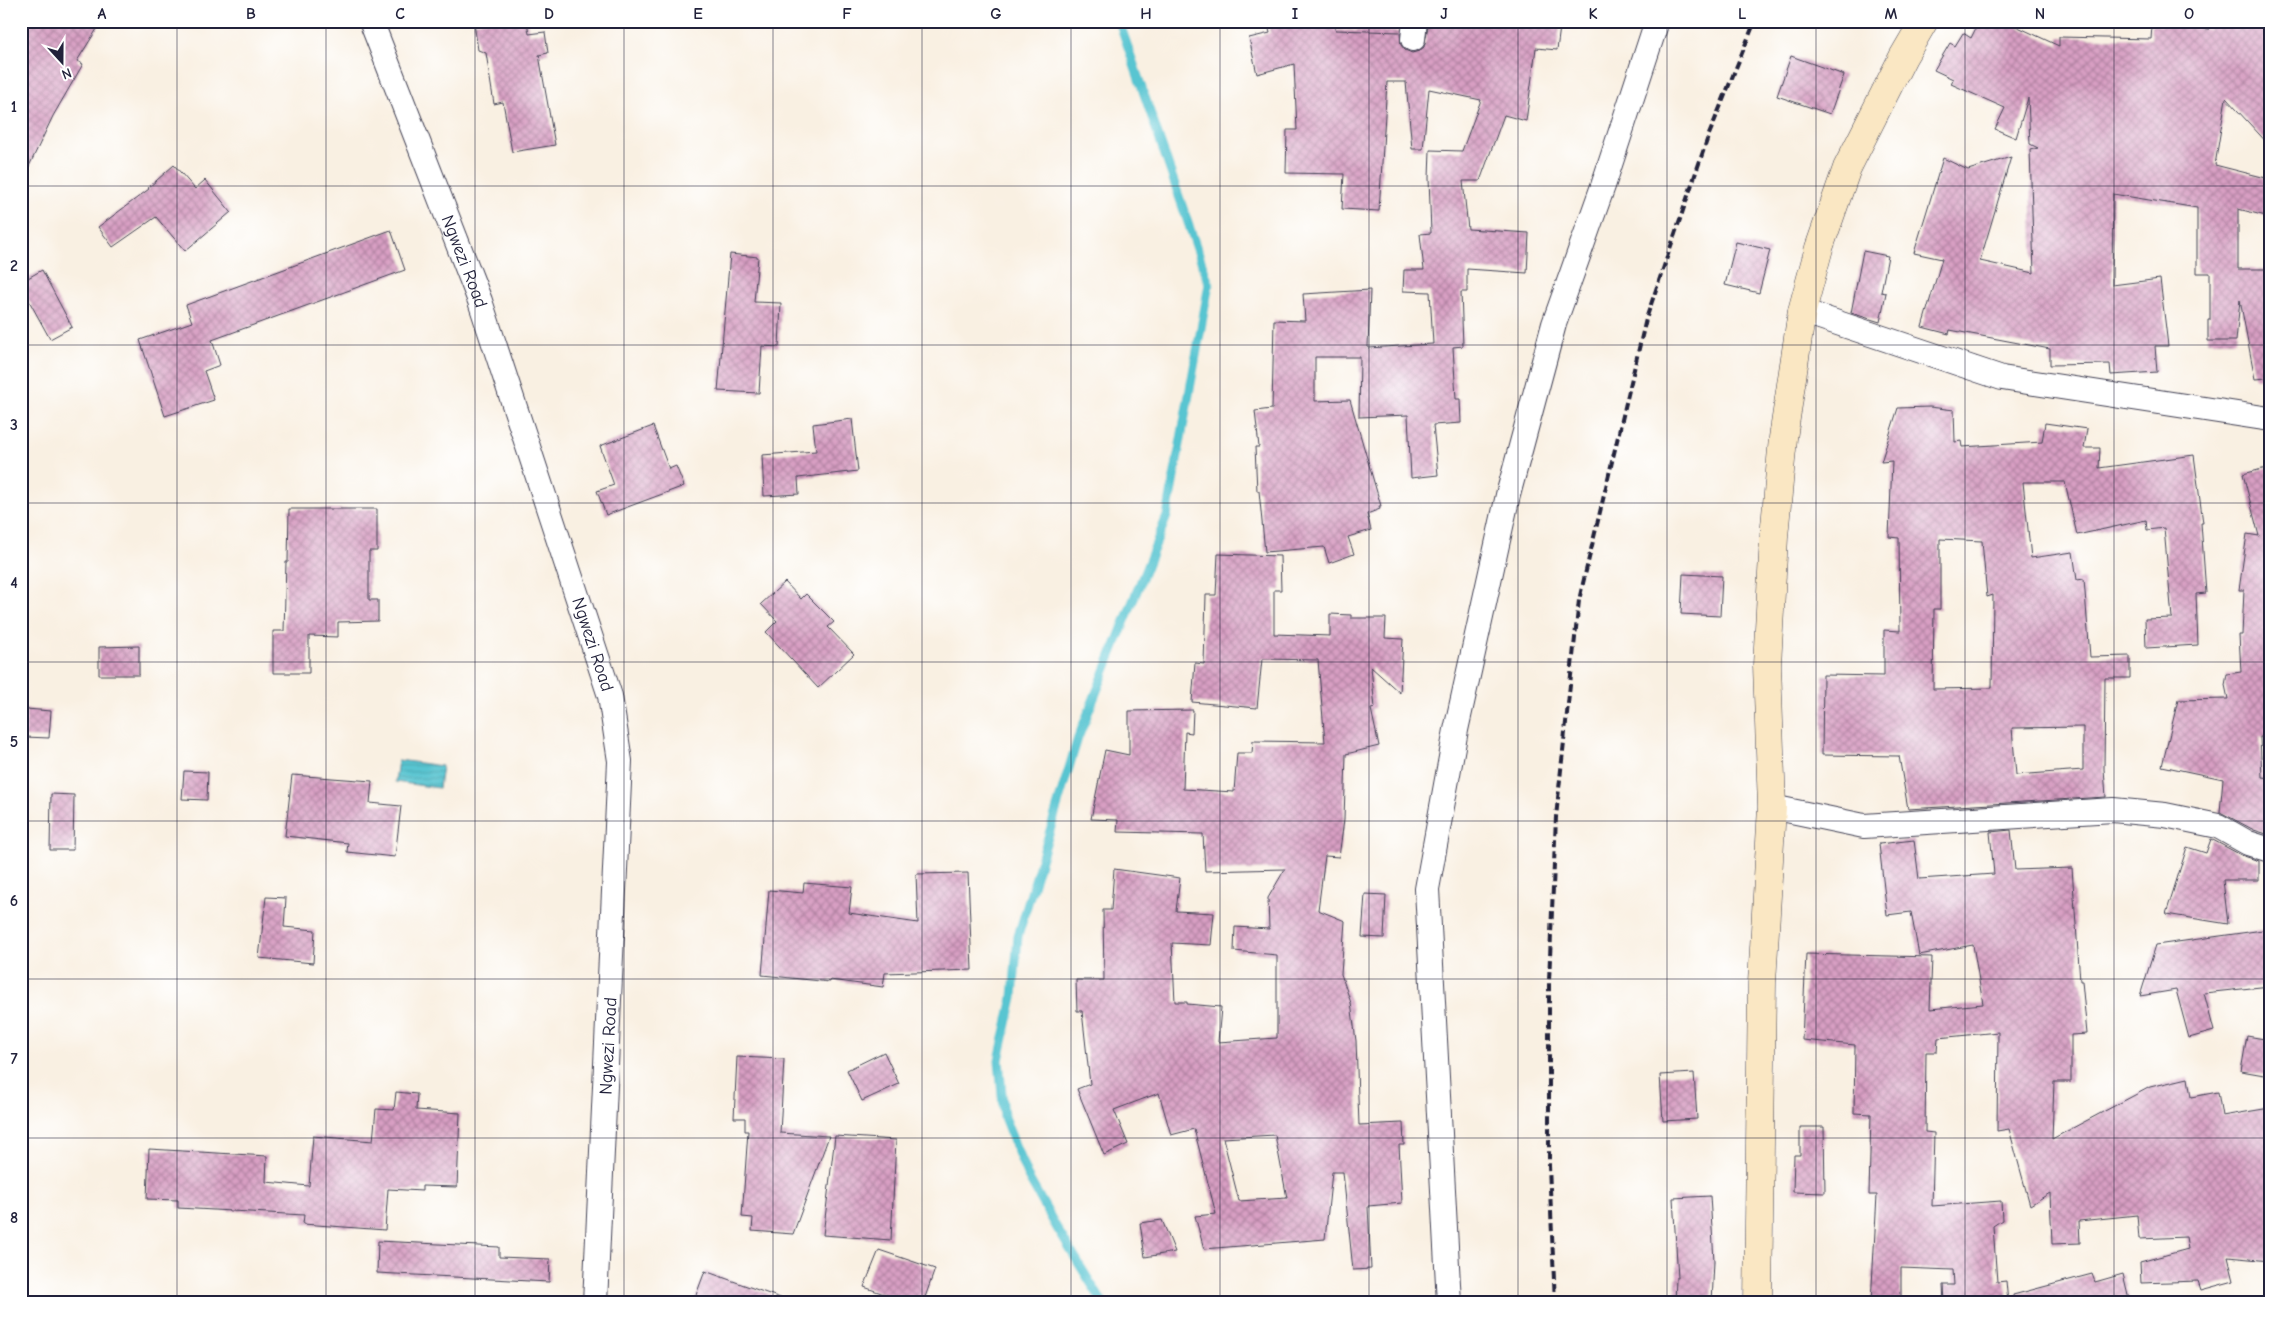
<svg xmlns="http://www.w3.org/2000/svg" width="2291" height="1324" viewBox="0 0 2291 1324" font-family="'Comic Neue',sans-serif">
  <defs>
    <pattern id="water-rules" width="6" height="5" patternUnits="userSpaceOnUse" patternTransform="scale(1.25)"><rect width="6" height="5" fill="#59c5d1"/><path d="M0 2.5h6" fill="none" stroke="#4da9b4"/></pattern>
    <pattern id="building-cross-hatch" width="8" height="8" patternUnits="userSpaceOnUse" patternTransform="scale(1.25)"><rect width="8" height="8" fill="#d89fc3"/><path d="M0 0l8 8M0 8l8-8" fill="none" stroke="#af81a0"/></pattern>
  </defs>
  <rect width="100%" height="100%" fill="#fff"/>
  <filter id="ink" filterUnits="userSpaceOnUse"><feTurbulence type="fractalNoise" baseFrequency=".02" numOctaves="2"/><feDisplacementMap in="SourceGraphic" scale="10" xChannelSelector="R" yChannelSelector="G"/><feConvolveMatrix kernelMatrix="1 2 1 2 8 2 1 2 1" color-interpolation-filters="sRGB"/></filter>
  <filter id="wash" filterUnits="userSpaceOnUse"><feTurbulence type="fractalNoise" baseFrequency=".0096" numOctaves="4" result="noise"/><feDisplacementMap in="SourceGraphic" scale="20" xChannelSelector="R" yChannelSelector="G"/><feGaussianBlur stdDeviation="1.12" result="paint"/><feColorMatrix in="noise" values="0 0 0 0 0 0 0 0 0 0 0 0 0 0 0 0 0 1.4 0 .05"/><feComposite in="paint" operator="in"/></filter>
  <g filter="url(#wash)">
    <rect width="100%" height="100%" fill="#f9f0e2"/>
    <!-- water -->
    <path fill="url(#water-rules)" stroke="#3e7486" d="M398,760L442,766L439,788L395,782Z"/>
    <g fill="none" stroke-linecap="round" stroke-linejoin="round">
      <!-- stream -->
      <path stroke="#59c5d1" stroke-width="9" d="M1103,1303L1058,1230L1027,1175L1004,1117L999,1060L1013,997L1018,936L1078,738L1167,516L1209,284L1119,21"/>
    </g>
    <g id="blocks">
      <!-- building -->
      <path fill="url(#building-cross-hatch)" fill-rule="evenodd" d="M31,21H102L77,61L83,64L53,116L21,183V38Z
        M485,21H527L529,34L545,32L548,53L539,55L555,145L512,152L503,102L494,104L486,53L478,50L474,23Z
        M1267,21H1336L1335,30L1400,32L1401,45L1405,50L1412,53L1419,51L1424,47L1429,21H1503L1560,27L1557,50L1536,48L1526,121L1504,115L1480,181H1463L1468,229L1529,233L1527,273L1467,269V292H1461L1463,346L1453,347L1456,399H1460L1461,423L1433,425L1438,475L1411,478L1408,415L1359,417L1360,357H1315V401L1350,400L1381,506H1379L1380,509L1367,514L1371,530L1348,537L1354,554L1329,563L1324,547L1265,552L1259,491H1257L1255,447H1259L1255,411L1272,409L1274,320L1305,321L1303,294L1370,290L1368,348L1433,344L1430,292L1403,291L1404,270H1424L1420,234L1431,233L1429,178L1430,150L1462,151L1481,100L1429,89L1423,149H1412L1406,82H1387L1379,211L1342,209L1344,174L1286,173L1287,130H1297L1294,64L1257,74L1249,38L1270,33Z
        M1997,21H2005L2059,46V37L2151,39L2152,25L2210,29L2198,21H2270V146L2226,98L2215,165L2270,179V217L2238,209V269H2266L2267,378L2255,379L2240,300L2236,341H2208V320H2210V273H2197V208L2113,194L2112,285L2160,279L2168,346H2155L2157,372L2111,375L2110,364L2050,365V349L1950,330L1949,334L1922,327L1942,259L1914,253L1943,158L1968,170L2011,157L1980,261L2034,273L2030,150L2038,148L2030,144L2028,98L2016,138L1995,129L2005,108L1951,84L1953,79L1934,70L1950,43L1955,46L1963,33L1971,38L1979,22L1994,29Z
        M1791,56L1844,75L1830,114L1777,96Z
        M174,165L195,189L205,180L231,212L185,251L156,217L113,247L98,227L149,189L148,188Z
        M391,230L405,270L212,340L220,365L204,371L214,400L165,416L140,340L192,322L186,305Z
        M1736,242L1770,250L1759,293L1725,285Z
        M1863,251L1888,256L1881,292L1886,293L1880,322L1851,313Z
        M730,254L758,257L754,302L781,303L779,347L762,346L759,393L718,391Z
        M42,270L72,327L50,339L21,286V282Z
        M1930,407L1954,410L1955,442L1961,441L1962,447L2042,442L2045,423L2087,429L2084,448H2100L2099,468L2194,455L2203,523H2201L2206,593L2196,594L2198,645L2146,648L2145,619L2172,618L2164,528L2147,530L2146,520L2077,535L2065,482H2023L2031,558L2073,552L2077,580L2084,579L2090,657L2130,656V678H2105L2104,769L2106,797L1908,809L1899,756L1822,755L1823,675L1884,676V630L1900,631L1899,538L1889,537L1892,461L1881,462L1898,408ZM1940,539L1982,541L1987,597L1993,595L1992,688L1933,689L1934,609H1940ZM2083,727V770L2016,775L2012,728Z
        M852,419L858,471L798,478L799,494L764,496L762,455L816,451L813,424Z
        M653,426L669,469L676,466L684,486L606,515L597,491L614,485L600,446Z
        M2270,467V737H2260L2262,777L2270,778V835L2254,830L2220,812L2223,779L2162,766L2178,700L2228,699L2225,685L2227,674L2241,672L2239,635H2242L2244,590H2239L2247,534L2259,536L2243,474Z
        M289,509H377V551H369V600H378V621L338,622V637L309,636V673H273V631H284L286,562H288Z
        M1218,554L1280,556L1281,590H1274V634L1330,636V614L1351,615V618H1386L1385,638L1403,639L1400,693L1371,667L1375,708L1371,709L1379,746L1346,754L1344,820L1339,857L1325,856L1318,910L1345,921L1341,974L1351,1003L1356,1041L1359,1125L1403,1123L1404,1145H1399L1402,1203L1368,1206L1371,1269L1353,1270L1343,1172H1332L1325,1239L1204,1249L1195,1216L1216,1214L1194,1129L1171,1135L1159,1093L1114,1110L1128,1144L1104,1155L1077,1089L1090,1084L1082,1011H1077L1076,980H1104L1103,910H1111L1114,869L1180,878L1176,911L1214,913L1211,945L1172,943L1175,1002H1187V1004L1221,1007L1218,1042L1277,1038V955L1234,951L1235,927L1269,929L1268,898L1285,869L1205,871L1203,834L1117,832L1118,820L1091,819L1105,750L1129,755V711L1193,710L1192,733L1185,732L1183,789L1234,792L1237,753H1252L1253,741L1325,742L1318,660L1262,659L1257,708L1192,702L1195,663L1204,664L1206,595H1216ZM1275,1135L1287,1198L1239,1201L1223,1138Z
        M1683,574L1722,576L1720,616L1681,614Z
        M785,582L801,599L806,594L834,622L828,627L854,654L818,688L766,632L777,621L761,604Z
        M139,646V675H99V647Z
        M26,709L51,711L49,738L25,737Z
        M184,771L208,772L207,800L182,799Z
        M292,775L372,781L370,803L401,806L395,857L347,852L348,843L285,836Z
        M51,794L74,795L73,850H50Z
        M2011,830L2015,870L2072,868L2080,981H2082L2087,1034L2071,1035V1082H2054L2052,1139L2150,1087L2188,1078L2191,1097L2218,1092L2222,1116L2270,1108V1261L2228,1257L2234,1281L2201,1290L2198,1281L2141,1283L2140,1262L2188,1249L2186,1237L2139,1239L2137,1215L2079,1221L2080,1243L2052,1244L2050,1193L2030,1205L2009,1129L1997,1131L1998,1032L1938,1038L1937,1052H1926L1925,1132L1934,1133L1932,1206L2001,1201L2002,1220L1993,1226L1997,1282L2006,1281L2008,1303H1944L1943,1285H1954L1953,1270L1901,1268V1303H1871L1877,1195H1869L1871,1114L1854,1113L1855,1045L1802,1040L1806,954L1932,957L1930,1009L1983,1004L1973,945L1919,955L1911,912L1887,915L1879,844L1914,840L1919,879L1994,874L1990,832Z
        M2211,839L2241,855L2259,861V880H2223L2228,924L2166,914L2187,847L2206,853Z
        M968,873L972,970L885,973L883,987L830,980V982L762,975L769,890L803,893L804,883L852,887L849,913L918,923L916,874Z
        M1365,894L1386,895L1384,938L1362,937Z
        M266,897L286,898L284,927L315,930L313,963L259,958Z
        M2270,929V986L2204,993L2214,1031L2189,1038L2176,990L2140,996L2156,945Z
        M2247,1036L2270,1040V1076L2241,1071Z
        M884,1052L899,1084L862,1101L847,1070Z
        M737,1057L784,1059L780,1133L829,1136L793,1234L752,1231L753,1218L742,1217L748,1131H745V1118H734Z
        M1694,1073L1697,1119L1663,1121L1660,1075Z
        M396,1092L417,1094L416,1110L460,1113L457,1187L422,1186V1191L388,1189L385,1230L303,1224L304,1215L178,1208V1200L147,1199L149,1149L267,1156L266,1182L309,1186L313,1136L373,1141L376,1109L394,1110Z
        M1800,1127H1824L1825,1193L1793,1192L1794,1155H1800Z
        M835,1136L896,1140L891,1240L823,1235Z
        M1710,1196L1714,1261L1712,1303H1675L1676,1278H1678L1673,1198Z
        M1162,1220L1175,1252L1145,1257L1140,1223Z
        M378,1241L499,1247V1257L550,1259L549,1282L377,1273Z
        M879,1250L935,1269L923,1303H910L864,1287Z
        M705,1271L786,1300L785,1303H693Z
        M2092,1274L2095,1282L2123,1274L2130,1303H2014L2013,1295Z"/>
    </g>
  </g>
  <g filter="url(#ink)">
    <use href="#blocks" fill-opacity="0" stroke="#424154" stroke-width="1"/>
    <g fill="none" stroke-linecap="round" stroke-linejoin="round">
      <defs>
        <g id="street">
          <path id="s1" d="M371,21L480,301L610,696L620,761L595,1303"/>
          <path d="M1413,39L1415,21"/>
          <path d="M1802,311L2002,378L2270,419"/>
          <path d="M1772,807L1864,826L2113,810L2165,815L2218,826L2248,843L2270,850"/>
          <path d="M1449,1303L1427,889L1456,730L1508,495L1554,324L1603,186L1657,21"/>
        </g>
        <path id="secondary" d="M1758,1303L1762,983L1772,807L1767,665L1774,537L1783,438L1802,311L1819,248L1847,168L1903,57L1924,21"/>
      </defs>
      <!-- street casing -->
      <use href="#street" stroke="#424154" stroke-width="26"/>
      <!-- secondary casing -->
      <use href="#secondary" stroke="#424154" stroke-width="29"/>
      <!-- street -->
      <use href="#street" stroke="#fff" stroke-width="24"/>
      <!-- secondary -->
      <use href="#secondary" stroke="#fae7c3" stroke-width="28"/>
      <!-- rail -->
      <path stroke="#22223b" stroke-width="4" stroke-dasharray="8 4" stroke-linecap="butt" d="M1555,1303L1549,1166V981L1556,817L1579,600L1646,319L1708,137L1755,21"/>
    </g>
  </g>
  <!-- grid -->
  <path fill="none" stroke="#22223b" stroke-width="1" stroke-opacity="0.55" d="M177,21V1303M326,21V1303M475,21V1303M624,21V1303M773,21V1303M922,21V1303M1071,21V1303M1220,21V1303M1369,21V1303M1518,21V1303M1667,21V1303M1816,21V1303M1965,21V1303M2114,21V1303M21,186H2270M21,345H2270M21,503H2270M21,662H2270M21,821H2270M21,979H2270M21,1138H2270"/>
  <g text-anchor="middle" stroke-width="4" stroke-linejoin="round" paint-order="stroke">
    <!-- street labels -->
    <g font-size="18" fill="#22223b" stroke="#fff">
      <text dy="6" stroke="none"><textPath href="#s1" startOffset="258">Ngwezi Road</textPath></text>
      <text dy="6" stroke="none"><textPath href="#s1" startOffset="662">Ngwezi Road</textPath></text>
      <text transform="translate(608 1046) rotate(-87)" y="6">Ngwezi Road</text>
    </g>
  </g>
  <!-- margin -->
  <rect width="2291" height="1324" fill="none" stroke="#fff" stroke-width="55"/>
  <!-- north arrow -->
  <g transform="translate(62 62) rotate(159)" stroke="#ffffff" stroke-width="4" paint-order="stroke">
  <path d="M0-4L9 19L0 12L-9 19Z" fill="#22223b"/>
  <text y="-8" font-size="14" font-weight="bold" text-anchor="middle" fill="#22223b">N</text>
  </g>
  <rect x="28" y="28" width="2236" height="1268" fill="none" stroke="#22223b" stroke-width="2"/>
  <g font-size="16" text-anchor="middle" font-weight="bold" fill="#22223b">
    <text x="102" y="19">A</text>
    <text x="251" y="19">B</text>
    <text x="400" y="19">C</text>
    <text x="549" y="19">D</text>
    <text x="698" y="19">E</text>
    <text x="847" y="19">F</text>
    <text x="996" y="19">G</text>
    <text x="1146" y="19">H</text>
    <text x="1295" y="19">I</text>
    <text x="1444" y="19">J</text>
    <text x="1593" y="19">K</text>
    <text x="1742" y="19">L</text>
    <text x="1891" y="19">M</text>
    <text x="2040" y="19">N</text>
    <text x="2189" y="19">O</text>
    <text x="14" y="112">1</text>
    <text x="14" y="271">2</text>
    <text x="14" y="430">3</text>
    <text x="14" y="588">4</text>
    <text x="14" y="747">5</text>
    <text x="14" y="906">6</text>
    <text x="14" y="1064">7</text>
    <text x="14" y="1223">8</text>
  </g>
</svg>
